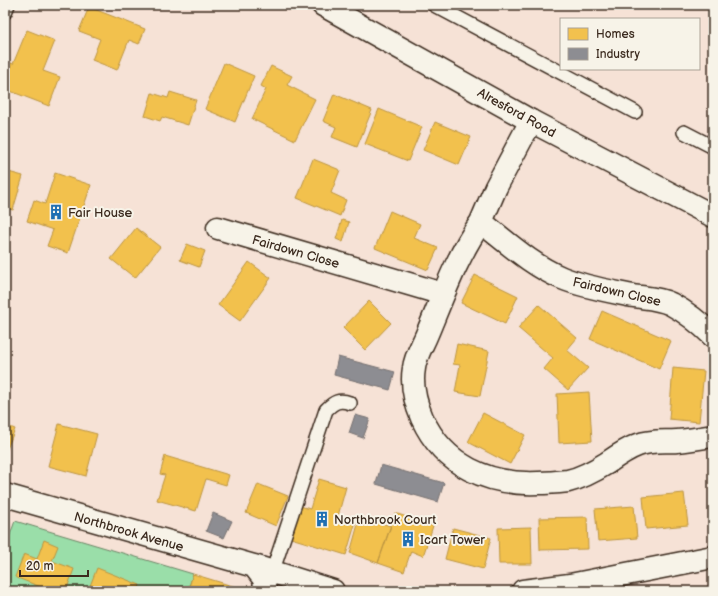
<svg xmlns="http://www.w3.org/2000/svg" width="718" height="596" viewBox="0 0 718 596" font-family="'Balsamiq Sans',sans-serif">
  <rect width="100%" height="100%" fill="#f6e2d6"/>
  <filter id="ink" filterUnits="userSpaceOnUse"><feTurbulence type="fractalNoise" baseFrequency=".025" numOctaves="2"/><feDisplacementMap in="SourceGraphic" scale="8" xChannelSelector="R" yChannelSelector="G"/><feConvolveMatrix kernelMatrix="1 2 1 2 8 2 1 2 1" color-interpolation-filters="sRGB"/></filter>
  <g filter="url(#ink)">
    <!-- green -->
    <path fill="#9adea9" stroke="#6a8464" d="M15,521L193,574L189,587L203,591H5V548Z"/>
    <!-- homes -->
    <path fill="#f2c14e" stroke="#bb9440" d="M89,7L145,29L139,44L129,40L117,70L92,60L100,39L79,31Z
      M27,30L55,41L43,71L60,77L49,106L5,89V60L13,64Z
      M224,63L254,76L235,122L205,109Z
      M271,66L292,76L287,85L315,99L295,140L252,119L266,89L261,86Z
      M170,92L196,100L188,125L162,117L160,121L145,116L152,93L168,98Z
      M334,94L372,110L357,147L332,137L336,127L323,121Z
      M379,109L422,127L408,161L365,144Z
      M435,122L471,137L459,165L423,150Z
      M313,159L340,170L331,193L346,200L340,216L297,198Z
      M5,171L23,176L13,210L5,208Z
      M55,173L91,185L68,253L47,246L53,230L27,221L34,200L45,204Z
      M390,211L420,224L414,238L438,248L428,270L375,248Z
      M342,220L349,222L343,242L336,239Z
      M136,228L160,247L135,278L111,259Z
      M187,244L205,251L199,267L180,260Z
      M249,262L271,278L240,321L218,305Z
      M475,275L518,296L505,324L461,303Z
      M369,301L391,323L365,350L343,328Z
      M539,305L577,338L567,350L588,368L568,390L544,369L553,358L518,328Z
      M602,311L671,341L659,369L590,339Z
      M457,344L489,351L480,396L455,392L460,365L453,364Z
      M673,368L704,371L699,422L669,419Z
      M589,392L592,441L559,443L557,394Z
      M483,413L525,435L510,464L468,442Z
      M59,424L97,434L86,476L48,466Z
      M5,425L15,429L5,454Z
      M165,456L229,475L226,485L206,479L196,511L157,500L165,475L160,474Z
      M319,479L346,487L338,516L356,521L346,555L291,538L300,506L310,509Z
      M258,484L288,496L276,526L246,513Z
      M684,493L688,525L646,529L643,497Z
      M634,506L637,538L598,541L595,509Z
      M395,513L433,526L423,556L411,551L404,572L378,563Z
      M360,517L391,526L378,563L350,553Z
      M587,517L588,549L540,550L539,518Z
      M531,527L532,564H499L498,528Z
      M453,528L491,538L483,569L445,559Z
      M44,540L58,546L52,561L74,569L66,591H51L15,577L24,554L37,559Z
      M97,568L140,585L138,591H88Z
      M193,574L239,588L238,591H203L189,587Z"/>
    <!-- industry -->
    <path fill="#8d8d92" stroke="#746f6f" d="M338,357L395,372L390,390L334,375Z
      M355,415L370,419L363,438L349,433Z
      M381,465L444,483L438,502L376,484Z
      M213,513L232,521L224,538L206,531Z"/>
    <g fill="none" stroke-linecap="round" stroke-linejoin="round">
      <defs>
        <path id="lane" d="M434,5L635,112
          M5,12L8,5
          M684,132L713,147
          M272,573L326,410C334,402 339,399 350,403"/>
        <path id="street" d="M481,222L496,187L531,121
          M218,228L443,294
          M713,336C701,324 686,312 671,304C659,298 646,298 633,296C609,291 584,287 562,278C531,265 507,242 481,222C457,256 443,296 427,334C423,344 415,357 414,368C411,385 415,402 422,418C444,466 488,485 538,483C548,483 559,482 568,481C581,478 596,470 607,463C617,456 627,449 638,445C651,440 664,442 677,441C689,440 701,438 713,436
          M5,495L254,566L333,591
          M254,566L265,580L264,591"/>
        <path id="secondary" d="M323,5L531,121L713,216
          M523,591L570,585L713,557"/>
      </defs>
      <!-- lane casing -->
      <use href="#lane" stroke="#3b2a1e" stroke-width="16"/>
      <!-- street casing -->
      <use href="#street" stroke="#3b2a1e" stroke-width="25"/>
      <!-- secondary casing -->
      <use href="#secondary" stroke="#3b2a1e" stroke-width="25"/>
      <!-- lane -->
      <use href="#lane" stroke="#f7f3e8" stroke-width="13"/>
      <!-- street -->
      <use href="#street" stroke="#f7f3e8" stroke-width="22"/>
      <!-- secondary -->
      <use href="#secondary" stroke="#f7f3e8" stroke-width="22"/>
    </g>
  </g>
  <!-- icons -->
  <defs>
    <symbol id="building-bare" viewBox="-9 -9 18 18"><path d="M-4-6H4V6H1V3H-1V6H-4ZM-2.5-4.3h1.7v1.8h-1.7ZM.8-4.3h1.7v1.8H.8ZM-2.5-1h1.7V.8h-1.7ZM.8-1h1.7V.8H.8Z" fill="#1f6fb2" stroke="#f7f3e8" stroke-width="2.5" paint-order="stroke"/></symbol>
  </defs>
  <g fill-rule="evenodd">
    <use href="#building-bare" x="45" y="201" width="22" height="22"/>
    <use href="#building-bare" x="311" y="508" width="22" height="22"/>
    <use href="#building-bare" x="397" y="528" width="22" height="22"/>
  </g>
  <g text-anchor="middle" stroke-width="4" stroke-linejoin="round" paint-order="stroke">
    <!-- street labels -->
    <g font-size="13" fill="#3b2a1e" stroke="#f7f3e8">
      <text transform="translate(517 112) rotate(29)" y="5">Alresford Road</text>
      <text transform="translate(296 251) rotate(16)" y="5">Fairdown Close</text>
      <text transform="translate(617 291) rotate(13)" y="5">Fairdown Close</text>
      <text transform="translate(129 531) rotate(16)" y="5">Northbrook Avenue</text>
    </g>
    <!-- poi labels -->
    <g font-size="13" fill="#3b2a1e" stroke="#f7f3e8" text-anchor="start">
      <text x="68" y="217">Fair House</text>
      <text x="334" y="524">Northbrook Court</text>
      <text x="420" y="544">Icart Tower</text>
    </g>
  </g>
  <!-- margin -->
  <rect width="718" height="596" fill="none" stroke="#f7f3e8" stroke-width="20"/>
  <rect x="10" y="10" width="698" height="576" fill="none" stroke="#3b2a1e" stroke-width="1.5" filter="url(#ink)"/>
  <!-- legend -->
  <rect x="560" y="18" width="140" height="52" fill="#f7f3e8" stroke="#aca397"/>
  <rect x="568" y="28" width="20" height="12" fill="#f2c14e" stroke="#aca397"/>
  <text x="596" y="38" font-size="12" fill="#3b2a1e">Homes</text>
  <rect x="568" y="48" width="20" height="12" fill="#8d8d92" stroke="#aca397"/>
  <text x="596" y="58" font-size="12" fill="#3b2a1e">Industry</text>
  <!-- scale -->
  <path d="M20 570v6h68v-6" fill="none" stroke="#3b2a1e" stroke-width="2"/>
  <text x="26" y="570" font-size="12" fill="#3b2a1e" stroke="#f7f3e8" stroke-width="3" paint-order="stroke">20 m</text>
</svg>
